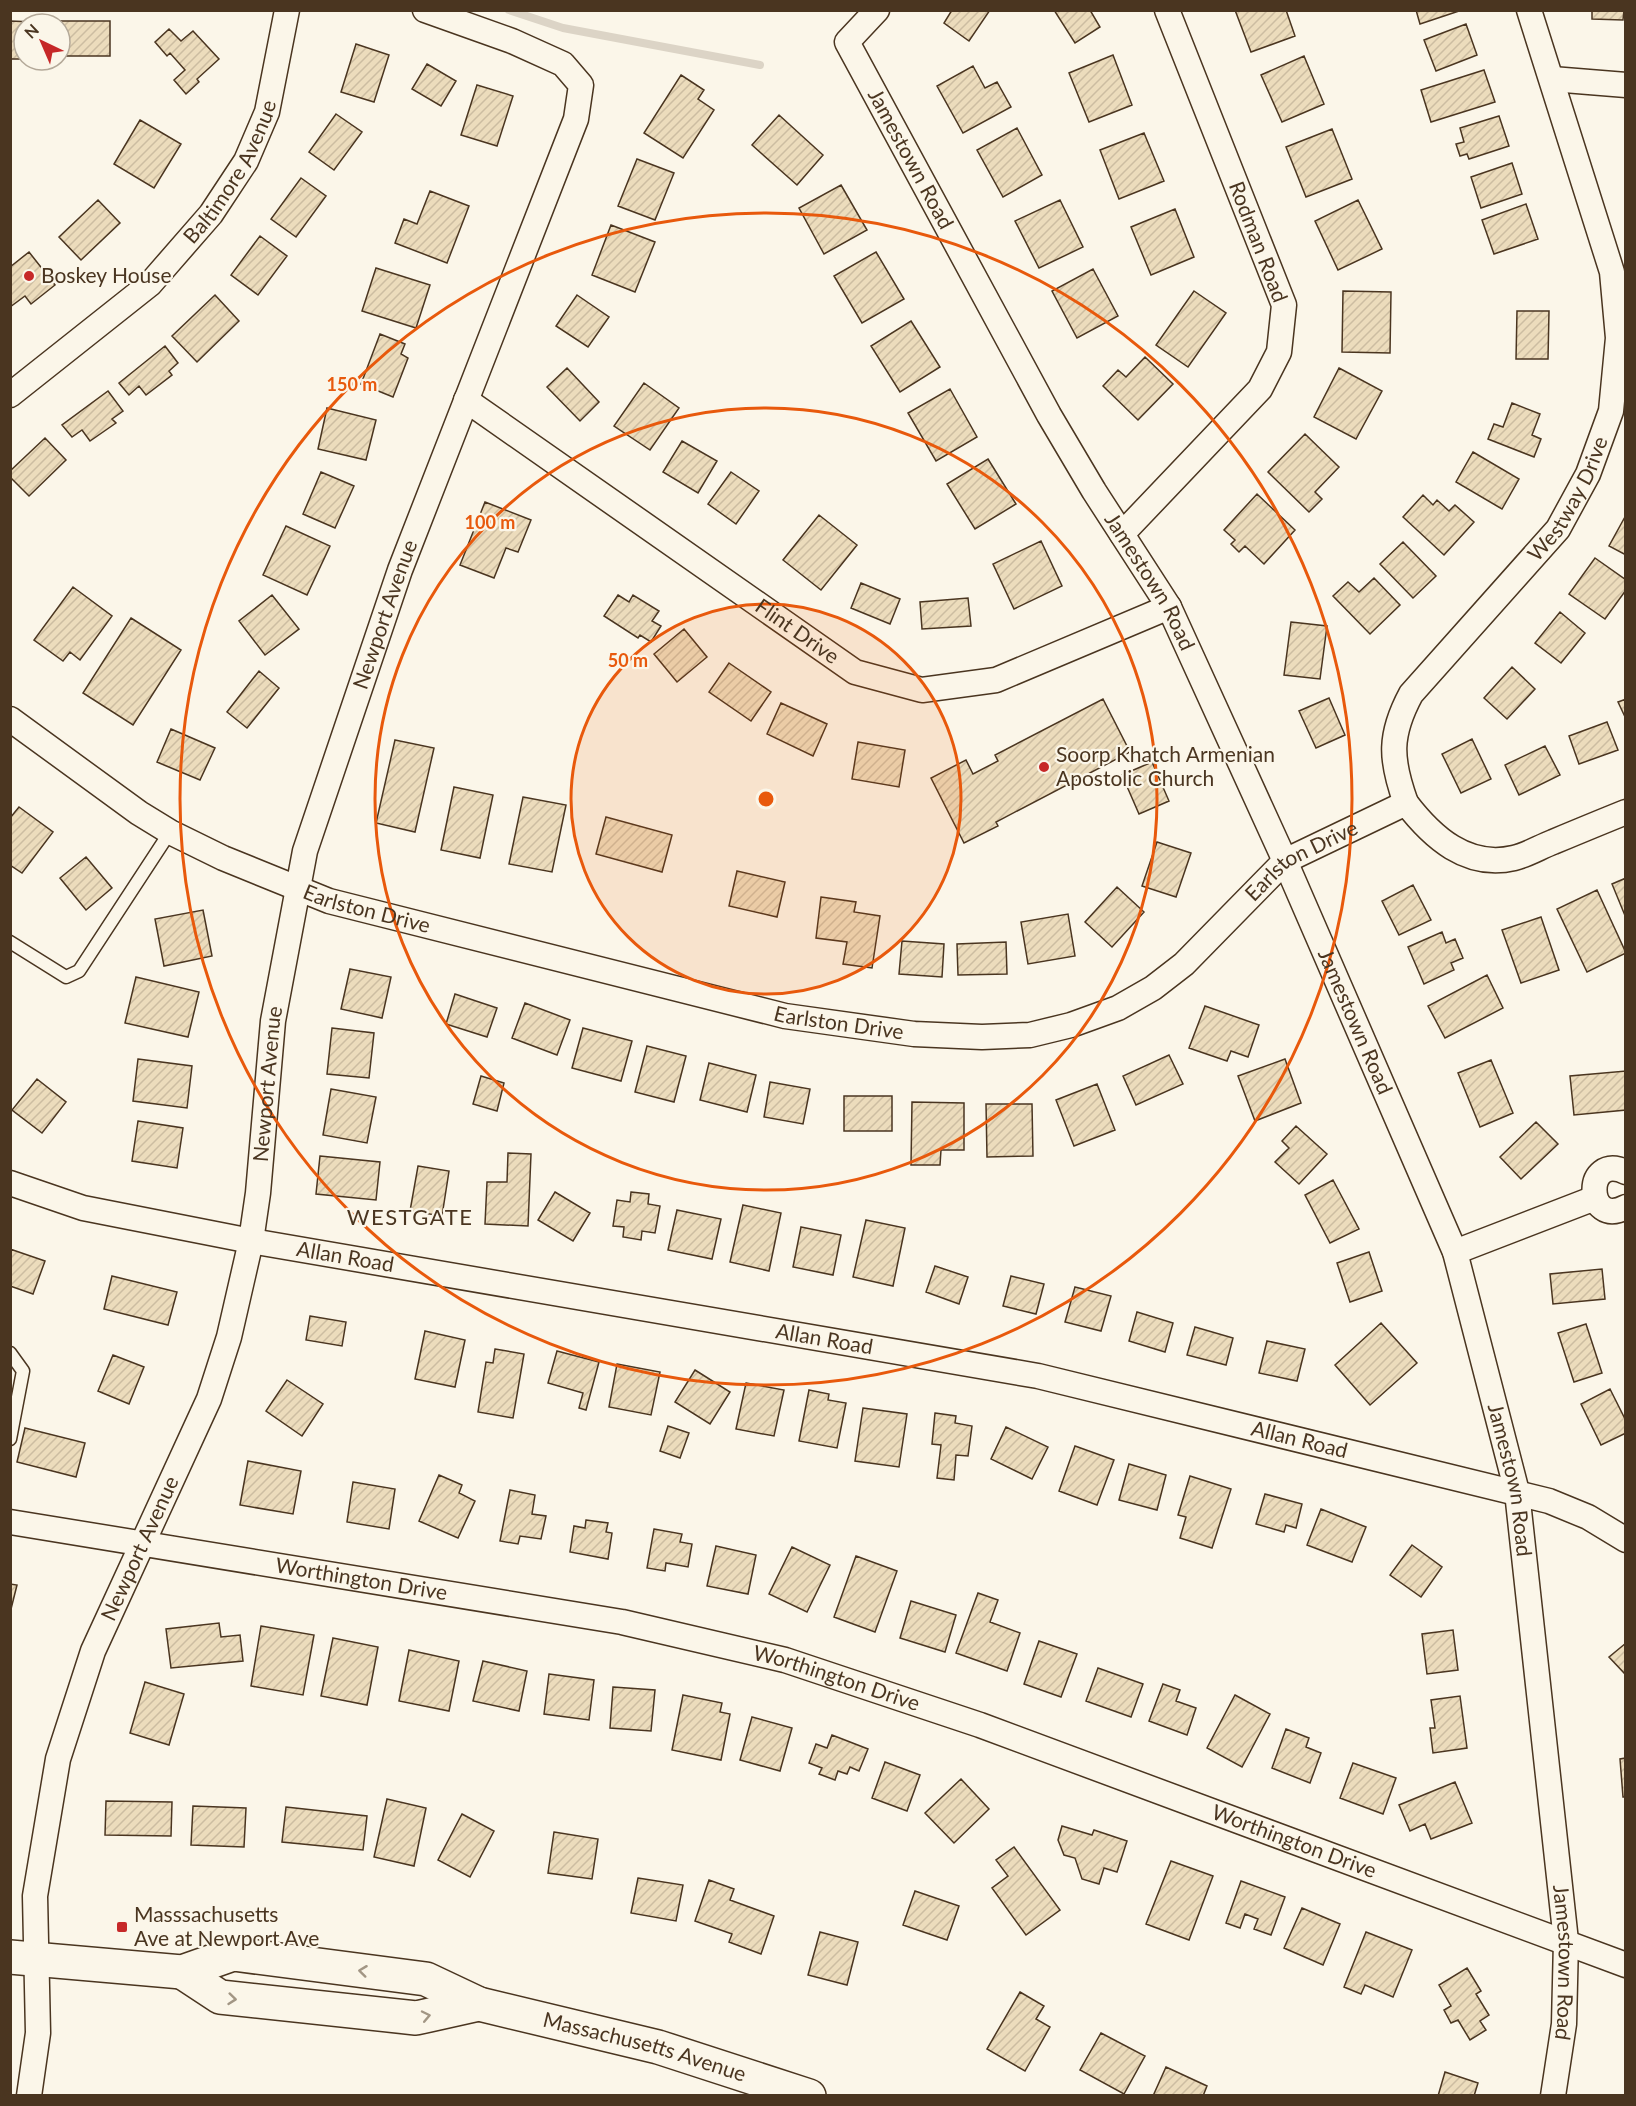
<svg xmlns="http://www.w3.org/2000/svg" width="1636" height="2106" viewBox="0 0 1636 2106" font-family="Lato,sans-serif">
  <defs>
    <pattern id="building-hatch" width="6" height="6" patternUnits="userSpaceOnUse" patternTransform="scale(1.5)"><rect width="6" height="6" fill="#ecdcbc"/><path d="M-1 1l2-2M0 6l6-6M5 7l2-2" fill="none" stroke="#ccbda1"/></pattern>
  </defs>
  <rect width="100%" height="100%" fill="#fbf6e9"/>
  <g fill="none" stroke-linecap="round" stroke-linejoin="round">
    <!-- stream -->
    <path stroke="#dcd4c6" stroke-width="8" d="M509,10L563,28L760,65"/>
  </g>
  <!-- building -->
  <path fill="url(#building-hatch)" stroke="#4a3520" stroke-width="1.5" d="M952,10H990L969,41L944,23Z
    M1054,10H1090L1100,27L1075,43Z
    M1235,10H1286L1295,36L1251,52Z
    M1416,10H1462L1420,24Z
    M1592,10H1624L1623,20L1592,19Z
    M10,21L34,22V24H24V59H10Z
    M55,21H110V56H60V24H55Z
    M1466,24L1477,55L1436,71L1424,40Z
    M169,29L181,41L193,31L219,59L197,79L199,82L186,94L174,80L185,70L170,53L167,56L155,42Z
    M356,44L389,55L374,102L341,92Z
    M1113,55L1132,105L1089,122L1069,73Z
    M1304,56L1324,104L1282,122L1261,75Z
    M427,64L456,81L441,106L412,89Z
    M973,66L985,88L997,82L1011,107L963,133L937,86Z
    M1484,70L1495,102L1431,122L1421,90Z
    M681,75L704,90L698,99L714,110L683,158L644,133Z
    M477,85L513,96L497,146L461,135Z
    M336,114L362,132L334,170L309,152Z
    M779,115L823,155L797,185L752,145Z
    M1499,116L1509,146L1469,159L1467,154L1460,156L1456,144L1464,142L1460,128Z
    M140,120L181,144L154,188L114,164Z
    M1017,128L1042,175L1003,197L977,150Z
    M1332,129L1352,179L1306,197L1286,147Z
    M1144,133L1164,181L1119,199L1100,150Z
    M637,159L674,173L655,220L618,206Z
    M1512,163L1522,194L1481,208L1471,177Z
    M301,178L326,196L296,237L271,219Z
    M841,185L867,230L824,254L799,208Z
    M430,191L469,206L447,263L395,243L404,219L417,224Z
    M98,200L120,223L81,260L59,237Z
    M1060,200L1083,247L1039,268L1015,221Z
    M1358,200L1382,249L1338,270L1315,221Z
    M1526,204L1538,239L1494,254L1482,220Z
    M1175,209L1194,257L1151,275L1131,227Z
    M611,225L655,242L635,292L592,275Z
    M260,236L287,256L258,295L231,275Z
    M29,252L55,285L31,304L25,296L10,307V267Z
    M876,252L904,299L862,323L834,276Z
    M376,268L430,285L416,328L362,311Z
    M1093,269L1118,316L1077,338L1052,291Z
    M1194,291L1226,313L1188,367L1156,345Z
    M1343,291L1391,292L1390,353L1342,352Z
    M215,295L239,321L197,362L172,336Z
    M577,295L609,317L588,347L556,326Z
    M1517,311H1549L1548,359H1516Z
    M911,321L940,367L900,392L871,346Z
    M380,334L405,344L401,354L408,358L393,397L361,384Z
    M165,346L178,363L169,371L172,375L146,395L139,386L129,395L119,383Z
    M1145,357L1173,384L1138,420L1103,386L1118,370L1126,377Z
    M567,368L599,402L580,421L547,387Z
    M1339,368L1382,391L1356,439L1314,417Z
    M644,383L679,408L650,450L614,426Z
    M950,389L977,437L936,461L908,413Z
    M108,391L123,411L112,419L116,423L90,441L82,430L72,437L62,425Z
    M1512,403L1540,414L1532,435L1541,439L1534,457L1488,439L1494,424L1503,427Z
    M327,408L376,420L366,460L318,449Z
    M1305,434L1339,467L1315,492L1322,499L1309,512L1268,472Z
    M45,438L66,460L29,496L10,477V471Z
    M682,441L717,461L698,493L663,472Z
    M1473,452L1519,479L1502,509L1456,482Z
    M988,459L1016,504L975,529L947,484Z
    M321,472L354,486L335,528L303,514Z
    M731,472L759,491L736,524L708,504Z
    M1257,494L1295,530L1264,564L1245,546L1239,552L1231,544L1235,540L1224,530Z
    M1423,495L1433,505L1437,500L1449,511L1455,505L1474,522L1444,555L1403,517Z
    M485,502L531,520L518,552L506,548L494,578L460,565Z
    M819,515L857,545L821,590L783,560Z
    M1626,515V555L1609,546Z
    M286,526L330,546L307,595L263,575Z
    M1041,541L1062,586L1014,609L993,564Z
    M1403,542L1436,576L1413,598L1380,564Z
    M1595,558L1626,580V590L1605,619L1569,594Z
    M1374,578L1400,605L1370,634L1333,596L1348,582L1359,592Z
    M861,583L900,599L890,624L851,608Z
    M73,587L112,616L80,660L70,652L63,661L34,640Z
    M272,595L299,629L265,655L239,621Z
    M618,595L629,602L633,595L659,611L652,621L661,626L651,642L640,635L638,638L604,616Z
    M968,598L971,626L922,629L920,602Z
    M1560,612L1585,633L1561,663L1535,643Z
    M131,618L181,650L133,725L83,693Z
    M1291,622L1327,626L1320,679L1284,675Z
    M684,629L707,657L677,682L654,654Z
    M729,663L771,692L751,721L709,692Z
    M1512,667L1535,689L1507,719L1484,698Z
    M259,671L279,688L247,728L227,712Z
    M1329,698L1345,735L1316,748L1299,711Z
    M1103,699L1130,752L996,822L998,826L964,843L931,778L966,760L973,774L998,761L995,755Z
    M1626,699V719L1618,702Z
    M781,703L827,724L813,756L767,734Z
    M1607,722L1618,750L1579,764L1569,736Z
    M171,729L215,748L200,780L157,762Z
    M1472,739L1491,779L1461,793L1442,754Z
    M395,740L434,748L415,832L376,823Z
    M858,742L905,750L899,787L852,779Z
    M1545,746L1560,775L1519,795L1505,765Z
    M1152,762L1169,801L1139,814L1122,775Z
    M454,787L493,795L480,858L441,850Z
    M523,797L566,805L552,872L509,864Z
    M19,807L53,832L22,873L10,865V818Z
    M606,817L672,835L662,872L596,854Z
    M1157,842L1191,853L1176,897L1142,886Z
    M86,857L112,888L86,910L60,878Z
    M737,871L785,882L777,917L729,906Z
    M1626,878V918L1612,884Z
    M1413,885L1431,920L1399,935L1382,901Z
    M1117,887L1144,912L1112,947L1085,922Z
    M1597,890L1626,953L1587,972L1557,909Z
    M821,897L856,902L854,912L880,916L872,968L843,964L847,942L816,938Z
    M203,910L212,956L164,966L155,919Z
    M1068,914L1075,956L1028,964L1021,922Z
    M1541,917L1559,970L1521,983L1502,930Z
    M1442,932L1446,943L1455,939L1463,958L1451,963L1454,970L1424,984L1408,947Z
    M902,941L944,944L942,977L899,974Z
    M1006,942L1007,974L958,975L957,944Z
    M350,969L391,977L382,1018L341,1009Z
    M1487,975L1503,1008L1445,1038L1428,1006Z
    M136,977L199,992L188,1037L125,1023Z
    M455,994L497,1008L487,1037L446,1024Z
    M525,1003L570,1020L557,1055L512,1038Z
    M1205,1006L1259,1025L1248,1057L1231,1051L1227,1061L1189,1048Z
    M332,1028L374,1033L369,1078L327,1074Z
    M583,1028L632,1041L621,1081L572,1068Z
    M647,1046L686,1056L674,1102L635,1092Z
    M1169,1055L1183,1084L1136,1105L1123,1076Z
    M138,1059L192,1066L187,1108L133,1101Z
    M1285,1059L1301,1103L1255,1121L1238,1076Z
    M1491,1060L1513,1113L1480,1127L1458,1073Z
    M709,1063L756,1075L747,1112L700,1100Z
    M1626,1071V1110L1574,1115L1570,1076Z
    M481,1076L504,1083L497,1111L473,1104Z
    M37,1079L66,1102L42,1133L12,1110Z
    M770,1082L810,1089L803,1124L764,1117Z
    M1097,1084L1115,1130L1074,1146L1056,1100Z
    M331,1089L376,1097L367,1143L323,1135Z
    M844,1096H892V1131H844Z
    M912,1102L964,1103V1150H941L940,1165H911Z
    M986,1104H1032L1033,1156L987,1157Z
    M138,1121L183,1128L177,1168L132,1161Z
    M1536,1122L1558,1144L1521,1179L1500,1157Z
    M1296,1126L1327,1154L1299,1184L1275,1162L1289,1148L1282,1141Z
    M508,1153L531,1154L528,1226L485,1224L487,1182H507Z
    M320,1156L380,1162L376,1200L316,1194Z
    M418,1166L449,1171L442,1216L410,1211Z
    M1333,1180L1359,1229L1330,1243L1305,1195Z
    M555,1192L590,1213L573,1241L538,1220Z
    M631,1192L649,1194L648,1204L660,1206L655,1233L642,1231L641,1240L623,1237L624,1227L613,1226L617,1200L630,1202Z
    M743,1205L781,1213L769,1271L730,1262Z
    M677,1210L721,1219L712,1259L668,1250Z
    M866,1220L905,1228L893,1286L853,1277Z
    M801,1227L841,1235L833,1275L793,1267Z
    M10,1249L45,1261L33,1294L10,1286Z
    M1369,1252L1382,1291L1350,1302L1337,1263Z
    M935,1266L968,1277L959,1304L926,1292Z
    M1602,1269L1605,1299L1553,1304L1550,1274Z
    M112,1276L177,1292L168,1325L104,1309Z
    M1011,1276L1044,1284L1036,1314L1003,1306Z
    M1075,1287L1111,1296L1101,1331L1065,1322Z
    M1137,1312L1173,1323L1165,1352L1129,1341Z
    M310,1316L346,1322L342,1346L306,1340Z
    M1381,1323L1417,1363L1370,1405L1335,1365Z
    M1586,1324L1602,1373L1574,1382L1558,1333Z
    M1195,1327L1233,1338L1226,1365L1187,1355Z
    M425,1331L465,1340L455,1387L415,1379Z
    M1267,1341L1305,1349L1297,1381L1259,1373Z
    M495,1349L524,1354L513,1418L478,1412L486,1362L493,1363Z
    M557,1351L599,1362L586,1410L579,1408L583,1393L548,1383Z
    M113,1355L144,1367L129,1404L98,1391Z
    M617,1364L660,1372L651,1415L609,1407Z
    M695,1370L730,1392L710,1424L675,1402Z
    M287,1380L323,1404L302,1436L266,1411Z
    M746,1383L784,1390L774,1436L736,1429Z
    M1610,1389L1626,1421V1433L1601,1445L1581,1404Z
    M809,1390L829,1394L828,1400L846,1403L837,1448L799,1441Z
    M863,1408L907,1414L899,1467L855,1461Z
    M935,1413L956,1416L955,1423L972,1426L968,1456L956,1455L954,1480L937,1478L941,1445L932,1444Z
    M668,1426L689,1433L680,1458L660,1451Z
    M1006,1427L1048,1447L1032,1479L991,1459Z
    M25,1428L85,1443L76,1477L17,1462Z
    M1075,1446L1114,1460L1097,1505L1059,1491Z
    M248,1461L301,1471L293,1514L240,1505Z
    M1129,1464L1166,1475L1157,1510L1119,1500Z
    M439,1475L462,1485L459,1493L475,1501L458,1538L419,1521Z
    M1190,1476L1231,1489L1212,1548L1180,1538L1186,1517L1178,1515Z
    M353,1482L395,1489L389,1529L347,1522Z
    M510,1490L535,1495L532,1514L546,1516L541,1539L520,1536L518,1544L500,1541Z
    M1265,1494L1302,1504L1296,1528L1286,1525L1284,1532L1256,1524Z
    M1321,1509L1366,1527L1352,1562L1307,1545Z
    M586,1520L608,1523L606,1532L612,1533L608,1559L570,1552L574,1526L585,1528Z
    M654,1529L682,1534L680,1542L692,1544L688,1567L666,1563L665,1571L647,1568Z
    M1412,1545L1442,1567L1421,1597L1390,1575Z
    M716,1546L756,1555L748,1594L707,1586Z
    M792,1547L830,1565L807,1612L769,1594Z
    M856,1556L897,1571L875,1632L834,1617Z
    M10,1584L17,1585L10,1613Z
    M978,1593L998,1600L990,1622L1020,1633L1007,1671L956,1653Z
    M911,1601L956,1615L945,1652L900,1638Z
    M219,1623L221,1637L240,1635L243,1661L171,1668L166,1629Z
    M261,1626L314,1635L303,1695L251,1686Z
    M1453,1630L1458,1670L1427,1674L1422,1634Z
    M333,1638L378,1647L367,1705L321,1696Z
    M1039,1641L1077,1654L1061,1697L1024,1684Z
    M1626,1643V1675L1609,1657Z
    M409,1650L459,1661L449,1711L399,1701Z
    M483,1661L527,1671L519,1711L473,1701Z
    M1098,1668L1143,1684L1131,1717L1086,1701Z
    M549,1674L594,1680L589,1720L544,1714Z
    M145,1682L184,1694L169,1745L130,1733Z
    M1163,1684L1180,1690L1176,1701L1196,1708L1187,1735L1149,1721Z
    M613,1687L655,1690L651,1731L610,1728Z
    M683,1695L722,1703L720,1712L730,1714L721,1760L672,1750Z
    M1235,1695L1270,1714L1242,1767L1207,1748Z
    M1460,1696L1467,1748L1433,1753L1430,1728H1435L1431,1700Z
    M752,1717L792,1728L780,1771L740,1760Z
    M1286,1729L1309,1738L1306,1747L1321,1753L1310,1783L1272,1768Z
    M832,1735L868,1749L859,1771L850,1767L847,1774L838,1771L835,1780L819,1774L822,1768L809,1763L816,1744L827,1748Z
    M1626,1758V1797H1623L1620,1759Z
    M885,1762L920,1775L907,1811L872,1798Z
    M1353,1763L1396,1778L1383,1814L1340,1798Z
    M961,1779L989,1809L954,1843L925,1813Z
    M1455,1782L1472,1823L1431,1839L1425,1824L1410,1831L1399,1805Z
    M387,1799L426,1808L414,1866L374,1857Z
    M106,1801L172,1802L171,1836L105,1835Z
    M193,1806L246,1808L244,1847L191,1845Z
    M286,1807L367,1816L363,1850L282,1842Z
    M462,1814L494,1831L470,1877L438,1860Z
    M1062,1826L1092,1835L1094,1830L1127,1841L1117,1872L1104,1868L1099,1884L1082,1879L1075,1858L1064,1855L1058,1840Z
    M554,1832L598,1839L592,1879L548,1873Z
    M1014,1847L1060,1910L1026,1935L992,1888L1008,1876L996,1860Z
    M1171,1861L1213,1876L1189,1940L1146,1924Z
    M638,1878L683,1885L676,1921L631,1913Z
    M709,1880L734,1889L730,1900L774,1916L761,1954L729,1942L732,1934L695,1921Z
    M1241,1881L1285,1897L1271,1935L1254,1929L1258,1919L1245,1914L1240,1928L1226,1923Z
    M915,1891L959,1906L947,1940L903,1925Z
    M1302,1908L1340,1924L1323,1965L1284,1948Z
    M820,1932L858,1942L847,1985L808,1975Z
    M1366,1932L1412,1950L1393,1997L1365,1985L1361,1994L1344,1987Z
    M1467,1968L1481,1991L1476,1994L1489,2015L1480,2021L1486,2030L1470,2040L1458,2020L1451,2023L1444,2010L1451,2006L1439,1985Z
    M1020,1992L1044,2006L1036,2019L1050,2027L1025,2071L987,2049Z
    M1101,2033L1145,2056L1124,2094L1080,2070Z
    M1166,2067L1207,2086L1203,2096H1153Z
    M1445,2072L1478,2083L1474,2096H1438Z"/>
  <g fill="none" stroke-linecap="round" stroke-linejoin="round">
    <defs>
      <path id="lane" d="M10,942L66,977L79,971L170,832
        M10,1353L23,1371L10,1439"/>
      <g id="street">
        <path id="s1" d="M877,10L847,42L1049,415L1094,491L1169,607L1285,861L1455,1252L1517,1492L1566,1941L1564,2024L1553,2096"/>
        <path d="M1552,79L1626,85"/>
        <path id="s2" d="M10,395L150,284L211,214L246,161L267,112L287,10"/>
        <path id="s3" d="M466,400L855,672L922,690L996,680L1169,607"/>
        <path d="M1122,534L1260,389L1279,352L1284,305L1167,10"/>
        <path id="s4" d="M10,719L139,813L170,832L223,858L329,901L785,1016L914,1034L982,1037L1030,1035L1071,1025L1118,1008L1153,988L1184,964L1285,861L1406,803C1432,837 1467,869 1514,858C1527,855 1540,847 1553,842C1577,832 1601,822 1626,812"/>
        <path id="s5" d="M1406,803C1390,759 1389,735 1411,694L1558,529L1588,474L1611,411L1618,338L1612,272L1529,10"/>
        <path d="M1626,1172C1583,1152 1585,1229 1626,1207"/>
        <path id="s6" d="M10,1183L83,1208L251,1241L1038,1376L1549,1501L1588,1517L1626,1540"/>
        <path d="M1455,1252L1595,1198"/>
        <path id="s7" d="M10,1522L622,1622L785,1660L980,1725L1626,1965"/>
        <path id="s8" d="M29,2096L38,2033L35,1896L58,1759L93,1651L209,1399L229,1337L251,1241L258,1193L273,1021L305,851L400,570L576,119L581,85L563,64L512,41L425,10"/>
      </g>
      <g id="secondary">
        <path id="s9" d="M10,1957L182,1972L233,1954L426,1979L479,2004L658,2047L809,2096"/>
        <path d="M182,1972L220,1997L416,2018L479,2004"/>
      </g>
    </defs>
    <!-- lane casing -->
    <use href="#lane" stroke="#4a3520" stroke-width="15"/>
    <!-- street casing -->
    <use href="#street" stroke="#4a3520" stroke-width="27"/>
    <!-- secondary casing -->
    <use href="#secondary" stroke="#4a3520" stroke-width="36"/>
    <!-- lane -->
    <use href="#lane" stroke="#fbf6e9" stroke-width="12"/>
    <!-- street -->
    <use href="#street" stroke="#fbf6e9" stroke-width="24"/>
    <!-- secondary -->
    <use href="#secondary" stroke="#fbf6e9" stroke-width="33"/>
  </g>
  <!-- one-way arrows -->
  <defs><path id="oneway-chevron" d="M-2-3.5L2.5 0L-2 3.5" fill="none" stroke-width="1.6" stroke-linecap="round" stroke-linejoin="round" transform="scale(1.5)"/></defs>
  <g stroke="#a29684">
    <use href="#oneway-chevron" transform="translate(363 1971) rotate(-173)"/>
    <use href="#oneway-chevron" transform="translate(232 1999) rotate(6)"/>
    <use href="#oneway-chevron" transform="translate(426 2016) rotate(-12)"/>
  </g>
  <!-- distance rings -->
  <circle cx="766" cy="799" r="195" fill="#e8590c" fill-opacity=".12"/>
  <g fill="none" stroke="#e8590c" stroke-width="3">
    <circle cx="766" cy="799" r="195"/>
    <circle cx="766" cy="799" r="391"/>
    <circle cx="766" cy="799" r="586"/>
  </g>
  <!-- markers -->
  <g fill="#c62828" stroke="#fbf6e9" stroke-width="2">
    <circle cx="29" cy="276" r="6"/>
    <circle cx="1044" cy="767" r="6"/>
    <rect x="116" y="1921" width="12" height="12" rx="3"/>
  </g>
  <g text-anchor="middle" stroke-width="4.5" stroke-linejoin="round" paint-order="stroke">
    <!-- street labels -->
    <g font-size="21" fill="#4a3520" stroke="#fbf6e9">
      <text dy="7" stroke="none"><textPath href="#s1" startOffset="177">Jamestown Road</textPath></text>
      <text dy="7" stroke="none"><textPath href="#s2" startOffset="318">Baltimore Avenue</textPath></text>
      <text transform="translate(1258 242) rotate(69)" y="7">Rodman Road</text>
      <text dy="7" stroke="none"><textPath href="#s5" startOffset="366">Westway Drive</textPath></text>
      <text dy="7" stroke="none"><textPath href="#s1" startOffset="663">Jamestown Road</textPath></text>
      <text dy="7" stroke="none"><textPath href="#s8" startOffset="1538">Newport Avenue</textPath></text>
      <text dy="7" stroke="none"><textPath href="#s3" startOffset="404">Flint Drive</textPath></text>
      <text dy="7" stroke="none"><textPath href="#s4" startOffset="1416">Earlston Drive</textPath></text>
      <text dy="7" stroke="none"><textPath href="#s4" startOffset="408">Earlston Drive</textPath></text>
      <text dy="7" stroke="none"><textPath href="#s4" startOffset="894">Earlston Drive</textPath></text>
      <text dy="7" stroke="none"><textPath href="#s1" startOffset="1149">Jamestown Road</textPath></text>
      <text dy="7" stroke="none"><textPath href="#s8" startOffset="1052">Newport Avenue</textPath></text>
      <text dy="7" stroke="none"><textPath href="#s6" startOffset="344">Allan Road</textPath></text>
      <text dy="7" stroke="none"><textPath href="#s6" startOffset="830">Allan Road</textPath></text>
      <text dy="7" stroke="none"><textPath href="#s6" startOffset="1316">Allan Road</textPath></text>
      <text dy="7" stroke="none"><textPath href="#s1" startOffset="1635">Jamestown Road</textPath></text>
      <text dy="7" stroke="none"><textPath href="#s8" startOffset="566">Newport Avenue</textPath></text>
      <text dy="7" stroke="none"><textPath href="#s7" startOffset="356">Worthington Drive</textPath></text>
      <text dy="7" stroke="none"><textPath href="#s7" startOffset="842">Worthington Drive</textPath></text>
      <text dy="7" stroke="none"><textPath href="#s7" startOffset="1328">Worthington Drive</textPath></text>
      <text dy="7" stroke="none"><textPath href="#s1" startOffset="2121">Jamestown Road</textPath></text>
      <text dy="7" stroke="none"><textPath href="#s9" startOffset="651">Massachusetts Avenue</textPath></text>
    </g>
    <!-- poi labels -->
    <g font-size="21" fill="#4a3520" stroke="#fbf6e9" text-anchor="start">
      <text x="41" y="283">Boskey House</text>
      <text x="1056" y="762">Soorp Khatch Armenian<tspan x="1056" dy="24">Apostolic Church</tspan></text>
      <text x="134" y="1922">Masssachusetts<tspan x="134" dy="24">Ave at Newport Ave</tspan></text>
    </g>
    <!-- neighbourhood labels -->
    <g font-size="22" letter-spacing="1.5" fill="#4a3520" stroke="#fbf6e9">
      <text x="410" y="1225">WESTGATE</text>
    </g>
  </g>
  <circle cx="766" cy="799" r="9" fill="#e8590c" stroke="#fbf6e9" stroke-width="3"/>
  <g font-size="18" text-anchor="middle" font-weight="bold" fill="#e8590c" stroke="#fbf6e9" stroke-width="4.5" stroke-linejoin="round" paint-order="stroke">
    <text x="352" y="391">150 m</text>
    <text x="490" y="529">100 m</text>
    <text x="628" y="667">50 m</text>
  </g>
  <!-- border -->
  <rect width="1636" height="2106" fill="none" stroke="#4a3520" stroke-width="24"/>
  <!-- north arrow -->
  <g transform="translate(42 42) rotate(316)"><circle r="28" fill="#fbf6e9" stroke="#b4a999" stroke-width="1.5"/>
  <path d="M0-4.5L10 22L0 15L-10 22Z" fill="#c62828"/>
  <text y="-9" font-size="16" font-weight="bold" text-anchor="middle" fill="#4a3520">N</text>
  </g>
</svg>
